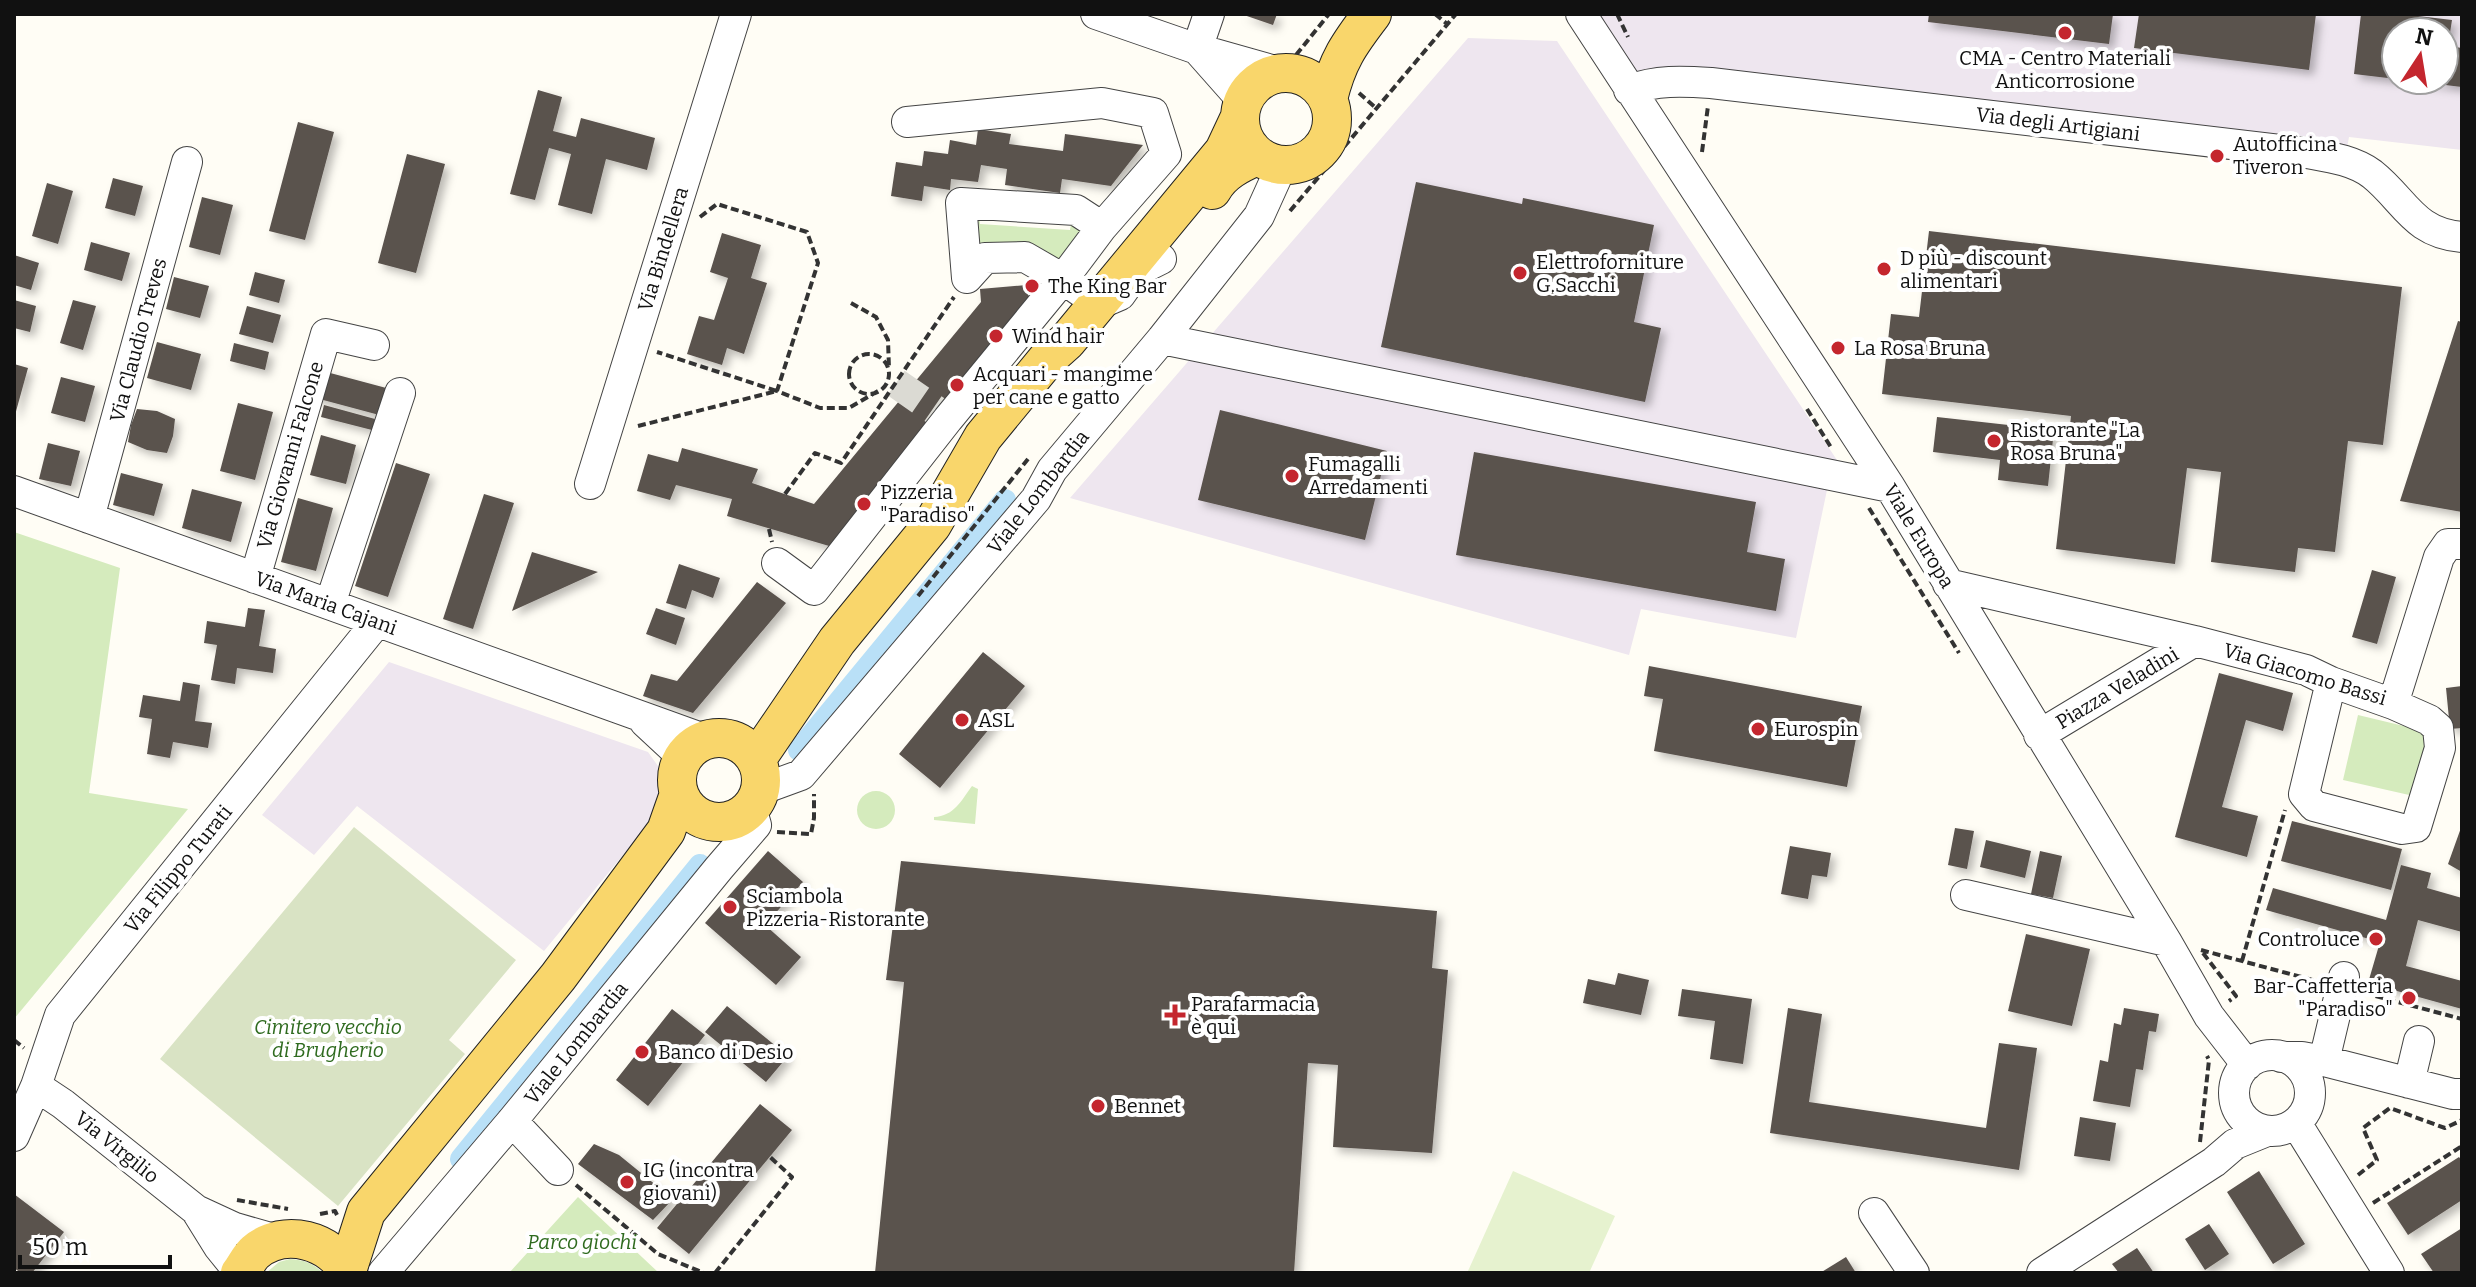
<svg xmlns="http://www.w3.org/2000/svg" width="2476" height="1287" viewBox="0 0 2476 1287" font-family="Bitter,serif">
  <defs>
    <filter id="shadow"><feDropShadow dx="5" dy="5" stdDeviation="4" flood-color="#0004"/></filter>
  </defs>
  <rect width="100%" height="100%" fill="#fffdf5"/>
  <!-- industrial -->
  <path fill="#eee6ef" fill-rule="evenodd" d="M1584,14H2462V150L2349,137L2345,159L1629,86ZM2396,32H2444V80H2396Z
    M1468,38L1557,41L1861,496L1827,490L1796,638L1641,609L1629,655L1070,498Z
    M389,662L648,752L670,783L656,815L544,951L357,806L314,855L262,815Z"/>
  <!-- green -->
  <path fill="#d5ebbd" d="M979,210L980,224L1070,230L1072,217L1079,225L1080,235L1056,263L978,249L971,211Z
    M14,532L120,568L89,793L188,809L14,1019Z
    M2358,715L2433,733L2418,797L2343,780Z
    M972,786L978,789L975,824L934,820V817C954,816 961,801 972,786Z
    M857 810a19 19 0 1 1 38 0a19 19 0 1 1-38 0Z
    M578,1197L659,1273H509Z
    M290,1259C304,1260 313,1263 323,1273H266L279,1262Z"/>
  <!-- cemetery -->
  <path fill="#d9e3c4" d="M354,827L516,960L449,1040L465,1054L338,1206L160,1059Z"/>
  <!-- pitch -->
  <path fill="#e6f2cf" d="M1513,1171L1615,1216L1589,1273H1474L1468,1271Z"/>
  <g fill="none" stroke-linecap="round" stroke-linejoin="round">
    <!-- canal -->
    <path stroke="#b9e0f7" stroke-width="22" d="M799,750L1005,500
      M461,1159L700,865"/>
  </g>
  <!-- building -->
  <path fill="#5a524d" filter="url(#shadow)" d="M1241,14H1277L1273,25Z
    M1929,14H2113L2109,44L1928,22Z
    M2139,14H2316L2309,70L2134,48Z
    M2361,14H2401L2452,20L2448,46L2462,48V87L2420,82V80H2444V32H2396V79L2354,74Z
    M538,90L562,97L553,131L576,137L581,118L655,138L647,170L606,159L592,214L558,205L571,154L549,148L535,200L510,194Z
    M298,122L334,132L305,240L269,231Z
    M978,129L1011,134L1009,144L1063,151L1065,134L1143,145L1111,186L1062,179L1060,193L1005,185L1007,169L981,165L978,182L951,179L950,190L924,186L922,201L891,196L896,162L922,166L924,151L948,154L950,140L976,145Z
    M407,154L445,164L416,273L378,263Z
    M113,178L143,186L135,216L105,208Z
    M1416,182L1522,204L1523,198L1654,225L1634,322L1661,328L1645,402L1381,347Z
    M47,183L73,191L58,244L32,236Z
    M202,197L233,205L220,255L189,247Z
    M1929,231L2402,287L2383,445L2348,441L2335,552L2298,548L2295,572L2211,562L2221,472L2187,468L2175,564L2056,549L2071,416L1882,394L1891,314L1919,317Z
    M722,233L761,245L751,278L767,283L744,354L727,348L722,365L687,354L699,316L714,320L728,278L710,272Z
    M91,242L130,253L122,281L84,270Z
    M14,255L39,263L31,290L14,285Z
    M255,272L285,280L279,303L249,295Z
    M174,277L209,286L200,318L166,309Z
    M1027,285L1031,315L836,548L727,516L732,499L676,485L670,500L637,491L648,454L678,462L682,448L758,469L752,483L814,504L981,302L980,289Z
    M14,300L36,306L30,332L14,328Z
    M73,300L96,306L83,350L60,343Z
    M247,306L281,315L273,343L239,334Z
    M2458,321L2462,322V512L2400,501Z
    M157,342L201,354L191,390L147,378Z
    M234,343L269,352L265,370L230,361Z
    M14,364L28,368L15,415H14Z
    M319,370L390,389L383,416L312,397Z
    M61,377L95,386L85,422L51,413Z
    M238,403L273,412L255,480L220,471Z
    M324,405L375,419L372,430L321,417Z
    M137,409L157,411L175,419L173,436L167,453L147,450L128,442L131,425Z
    M1220,410L1387,451L1365,540L1198,500Z
    M1937,417L2054,430L2048,486L1998,480L2000,460L1933,452Z
    M321,435L356,445L346,484L310,475Z
    M48,443L80,451L71,486L39,479Z
    M1474,452L1756,502L1747,552L1785,559L1776,611L1456,555Z
    M396,463L430,474L388,597L355,586Z
    M121,473L163,484L154,516L113,505Z
    M192,489L242,502L231,542L182,528Z
    M484,494L514,503L473,629L443,619Z
    M298,498L333,508L316,571L281,562Z
    M532,552L598,572L512,611Z
    M679,564L720,578L713,598L692,590L686,609L666,603Z
    M2372,570L2396,577L2377,644L2352,637Z
    M757,582L786,603L693,713L643,696L651,674L677,681Z
    M248,608L265,610L259,646L276,649L273,673L237,668L235,684L211,680L217,645L204,643L207,621L245,627Z
    M656,608L685,618L676,645L646,634Z
    M983,652L1025,686L940,788L899,754Z
    M1649,666L1862,706L1847,787L1654,751L1663,699L1644,696Z
    M2219,673L2293,693L2283,731L2246,720L2222,807L2258,816L2247,857L2175,837Z
    M183,682L200,685L195,721L212,723L208,748L173,742L170,758L147,754L152,719L139,717L143,695L180,701Z
    M2462,686V728L2450,729L2446,688Z
    M2292,821L2402,849L2391,890L2281,861Z
    M2462,825V872L2448,864Z
    M1955,828L1974,831L1967,869L1948,865Z
    M1986,840L2031,851L2025,878L1980,867Z
    M1790,846L1831,853L1827,877L1812,875L1808,899L1781,894Z
    M768,851L803,882L765,925L801,957L776,985L705,923Z
    M2040,851L2062,856L2053,898L2031,894Z
    M901,861L1437,911L1432,968L1448,970L1432,1153L1333,1147L1338,1065L1308,1063L1294,1273H875L904,982L886,980Z
    M2401,865L2431,873L2427,888L2462,898V932L2418,920L2406,966L2462,981V1009L2368,983L2380,942L2266,910L2273,888L2386,920Z
    M2026,934L2090,949L2072,1026L2008,1011Z
    M1618,973L1649,980L1641,1015L1583,1003L1588,979L1615,985Z
    M1682,989L1752,999L1743,1064L1710,1059L1715,1021L1678,1016Z
    M727,1006L788,1056L766,1082L705,1032Z
    M1788,1008L1822,1014L1809,1102L1986,1128L1999,1043L2037,1048L2019,1170L1770,1133Z
    M2124,1008L2159,1014L2156,1032L2149,1031L2143,1070L2136,1069L2130,1107L2093,1101L2100,1060L2108,1062L2114,1023L2121,1025Z
    M672,1009L705,1035L648,1106L616,1080Z
    M760,1104L792,1130L689,1254L657,1228Z
    M2080,1117L2116,1123L2110,1161L2074,1156Z
    M594,1144L619,1155L673,1199L653,1220L578,1164Z
    M2459,1157L2462,1161V1200L2408,1235L2387,1203Z
    M2259,1171L2305,1244L2273,1264L2227,1192Z
    M14,1194L64,1232L32,1273H21L14,1268Z
    M2209,1224L2229,1254L2205,1270L2185,1239Z
    M2462,1228V1273H2434L2421,1254Z
    M2137,1248L2154,1273H2119L2112,1264Z
    M1846,1257L1856,1273H1820Z"/>
  <g fill="none" stroke-linecap="round" stroke-linejoin="round">
    <!-- minor-tunnel -->
    <path stroke="#dbdad3" stroke-width="30" stroke-dasharray="30 15" stroke-linecap="butt" d="M896,383L948,419"/>
    <defs>
      <path id="minor" d="M1096,14L1197,49L1282,73
        M1581,14L1890,487L2166,941L2209,1016L2247,1065
        M1197,49L1243,101
        M1197,49L1209,14
        M1629,90C1657,80 1681,81 1711,83L2307,153C2329,157 2353,160 2372,174C2405,200 2413,233 2462,237
        M907,122L1102,103L1153,113L1166,154L1102,227L1063,279L1099,304L1120,295L1137,271L1161,259
        M1162,339L1890,487
        M590,484L736,14
        M14,491L707,740
        M89,518L187,162
        M777,563L814,590L948,419L1063,279L1025,257L985,258L967,278L961,203L1076,210L1102,227
        M255,578L326,334L374,345
        M1948,584L2195,641L2306,670L2331,682L2393,704L2429,720L2438,728L2440,748L2416,827L2402,829L2314,806L2304,794L2331,682
        M330,604L400,393
        M2393,704L2439,557L2448,544H2462
        M645,722L673,748L682,760
        M2039,735L2195,641
        M760,790L801,775L1036,499L1052,470L1162,339L1259,216L1278,174L1288,166
        M1966,895L2166,941
        M2234 1093a38 38 0 1 1 76 0a38 38 0 1 1-76 0Z
        M2281,1057H2302L2324,1061L2453,1094H2462
        M2324,1061L2344,977
        M2409,1083L2419,1041
        M36,1086L63,1104L196,1210L235,1228L277,1240
        M512,1121L558,1170
        M2296,1123L2389,1273
        M14,1136L36,1086L60,1015L377,622
        M196,1210L219,1247L240,1273
        M1874,1213L1914,1273
        M383,1273L512,1121L719,868L756,825L751,808
        M2042,1273L2214,1162L2235,1144L2267,1131"/>
      <path id="major" d="M1240 119a46 46 0 1 1 92 0a46 46 0 1 1-92 0Z
        M1328,99C1337,61 1349,44 1372,14
        M1212,190C1222,172 1239,164 1257,156
        M677 780a42 42 0 1 1 84 0a42 42 0 1 1-84 0Z
        M756,760L837,641L932,525L983,437L1048,358L1067,341L1224,151L1239,119
        M347,1271L366,1212L558,977L666,831L679,794
        M240,1273C245,1267 249,1257 255,1252C284,1227 332,1240 348,1273"/>
    </defs>
    <!-- minor casing -->
    <use href="#minor" stroke="#444" stroke-width="32"/>
    <!-- major casing -->
    <use href="#major" stroke="#222" stroke-width="40"/>
    <!-- path -->
    <path stroke="#333" stroke-width="4" stroke-dasharray="8 4" stroke-linecap="butt" d="M1435,14L1446,23
      M1617,14L1628,37
      M1296,55L1329,14
      M1359,93L1376,108
      M1702,152L1708,106
      M1290,211L1456,14
      M700,217L717,204L807,232L818,263L777,391L820,408H849L878,391
      M851,303L876,317L888,340L889,369
      M849 374a20 20 0 1 1 40 0a20 20 0 1 1-40 0Z
      M1807,409L1832,449
      M638,426L777,391L657,352
      M785,494L815,453L841,463L954,297
      M1869,508L1959,653
      M769,529L772,542
      M918,596L1028,459
      M777,832L811,834L814,818V794
      M2201,950L2320,982
      M2203,953L2236,996L2229,1001
      M2242,961L2285,810
      M2364,993L2462,1019
      M14,1040L24,1048
      M2200,1142L2209,1060L2207,1056
      M2358,1175L2377,1160L2363,1128L2390,1108L2445,1128L2462,1120
      M576,1185L658,1254L704,1273
      M237,1200L288,1209
      M2373,1203L2462,1146
      M320,1214L335,1211L337,1215
      M715,1273L792,1177L770,1157"/>
    <!-- minor -->
    <use href="#minor" stroke="#fff" stroke-width="30"/>
    <!-- major -->
    <use href="#major" stroke="#f9d66b" stroke-width="38"/>
  </g>
  <!-- markers -->
  <g fill="#c4262e" stroke="#fff" stroke-width="3">
    <circle cx="2065" cy="33" r="8"/>
    <circle cx="2217" cy="156" r="8"/>
    <circle cx="1884" cy="269" r="8"/>
    <circle cx="1520" cy="273" r="8"/>
    <circle cx="1032" cy="286" r="8"/>
    <circle cx="996" cy="336" r="8"/>
    <circle cx="1838" cy="348" r="8"/>
    <circle cx="957" cy="385" r="8"/>
    <circle cx="1994" cy="441" r="8"/>
    <circle cx="1292" cy="476" r="8"/>
    <circle cx="864" cy="504" r="8"/>
    <circle cx="962" cy="720" r="8"/>
    <circle cx="1758" cy="729" r="8"/>
    <circle cx="730" cy="907" r="8"/>
    <circle cx="2376" cy="939" r="8"/>
    <circle cx="2409" cy="998" r="8"/>
    <path d="M1171 1003h8v8h8v8h-8v8h-8v-8h-8v-8h8z"/>
    <circle cx="642" cy="1052" r="8"/>
    <circle cx="1098" cy="1106" r="8"/>
    <circle cx="627" cy="1182" r="8"/>
  </g>
  <g text-anchor="middle" stroke-width="8" stroke-linejoin="round" paint-order="stroke">
    <!-- poi labels -->
    <g font-size="20" fill="#111" stroke="#fff" text-anchor="start">
      <text x="2065" y="65" text-anchor="middle">CMA - Centro Materiali<tspan x="2065" dy="23">Anticorrosione</tspan></text>
      <text x="2233" y="151">Autofficina<tspan x="2233" dy="23">Tiveron</tspan></text>
      <text x="1900" y="265">D più - discount<tspan x="1900" dy="23">alimentari</tspan></text>
      <text x="1536" y="269">Elettroforniture<tspan x="1536" dy="23">G.Sacchi</tspan></text>
      <text x="1048" y="293">The King Bar</text>
      <text x="1012" y="343">Wind hair</text>
      <text x="1854" y="355">La Rosa Bruna</text>
      <text x="973" y="381">Acquari - mangime<tspan x="973" dy="23">per cane e gatto</tspan></text>
      <text x="2010" y="437">Ristorante "La<tspan x="2010" dy="23">Rosa Bruna"</tspan></text>
      <text x="1308" y="471">Fumagalli<tspan x="1308" dy="23">Arredamenti</tspan></text>
      <text x="880" y="499">Pizzeria<tspan x="880" dy="23">"Paradiso"</tspan></text>
      <text x="978" y="727">ASL</text>
      <text x="1774" y="736">Eurospin</text>
      <text x="746" y="903">Sciambola<tspan x="746" dy="23">Pizzeria-Ristorante</tspan></text>
      <text x="2360" y="946" text-anchor="end">Controluce</text>
      <text x="2393" y="993" text-anchor="end">Bar-Caffetteria<tspan x="2393" dy="23">"Paradiso"</tspan></text>
      <text x="1191" y="1011">Parafarmacia<tspan x="1191" dy="23">è qui</tspan></text>
      <text x="658" y="1059">Banco di Desio</text>
      <text x="1114" y="1113">Bennet</text>
      <text x="643" y="1177">IG (incontra<tspan x="643" dy="23">giovani)</tspan></text>
    </g>
    <!-- street labels -->
    <g font-size="20" fill="#111" stroke="#fff">
      <text transform="translate(2058 124) rotate(7)" y="7">Via degli Artigiani</text>
      <text transform="translate(663 249) rotate(-73)" y="7">Via Bindellera</text>
      <text transform="translate(138 340) rotate(-75)" y="7">Via Claudio Treves</text>
      <text transform="translate(290 455) rotate(-74)" y="7">Via Giovanni Falcone</text>
      <text transform="translate(1038 492) rotate(-52)" y="7">Viale Lombardia</text>
      <text transform="translate(1919 536) rotate(59)" y="7">Viale Europa</text>
      <text transform="translate(326 603) rotate(20)" y="7">Via Maria Cajani</text>
      <text transform="translate(2305 674) rotate(17)" y="7">Via Giacomo Bassi</text>
      <text transform="translate(2117 688) rotate(-31)" y="7">Piazza Veladini</text>
      <text transform="translate(178 869) rotate(-51)" y="7">Via Filippo Turati</text>
      <text transform="translate(576 1043) rotate(-51)" y="7">Viale Lombardia</text>
      <text transform="translate(117 1147) rotate(39)" y="7">Via Virgilio</text>
    </g>
    <!-- park labels -->
    <g font-size="20" font-style="italic" fill="#2f6b1f" stroke="#fff">
      <text x="328" y="1034">Cimitero vecchio<tspan x="328" dy="23">di Brugherio</tspan></text>
      <text x="582" y="1249">Parco giochi</text>
    </g>
  </g>
  <!-- border -->
  <rect width="2476" height="1287" fill="none" stroke="#111111" stroke-width="32"/>
  <!-- north arrow -->
  <g transform="translate(2420 56) rotate(12)"><circle r="38" fill="#ffffff" stroke="#a0a0a0" stroke-width="2"/>
  <path d="M0-6L14 30L0 20L-14 30Z" fill="#c4262e"/>
  <text y="-12" font-size="22" font-weight="bold" text-anchor="middle" fill="#111111">N</text>
  </g>
  <!-- scale -->
  <path d="M20 1255v12h150v-12" fill="none" stroke="#111111" stroke-width="4"/>
  <text x="32" y="1255" font-size="24" fill="#111111" stroke="#ffffff" stroke-width="6" paint-order="stroke">50 m</text>
</svg>
